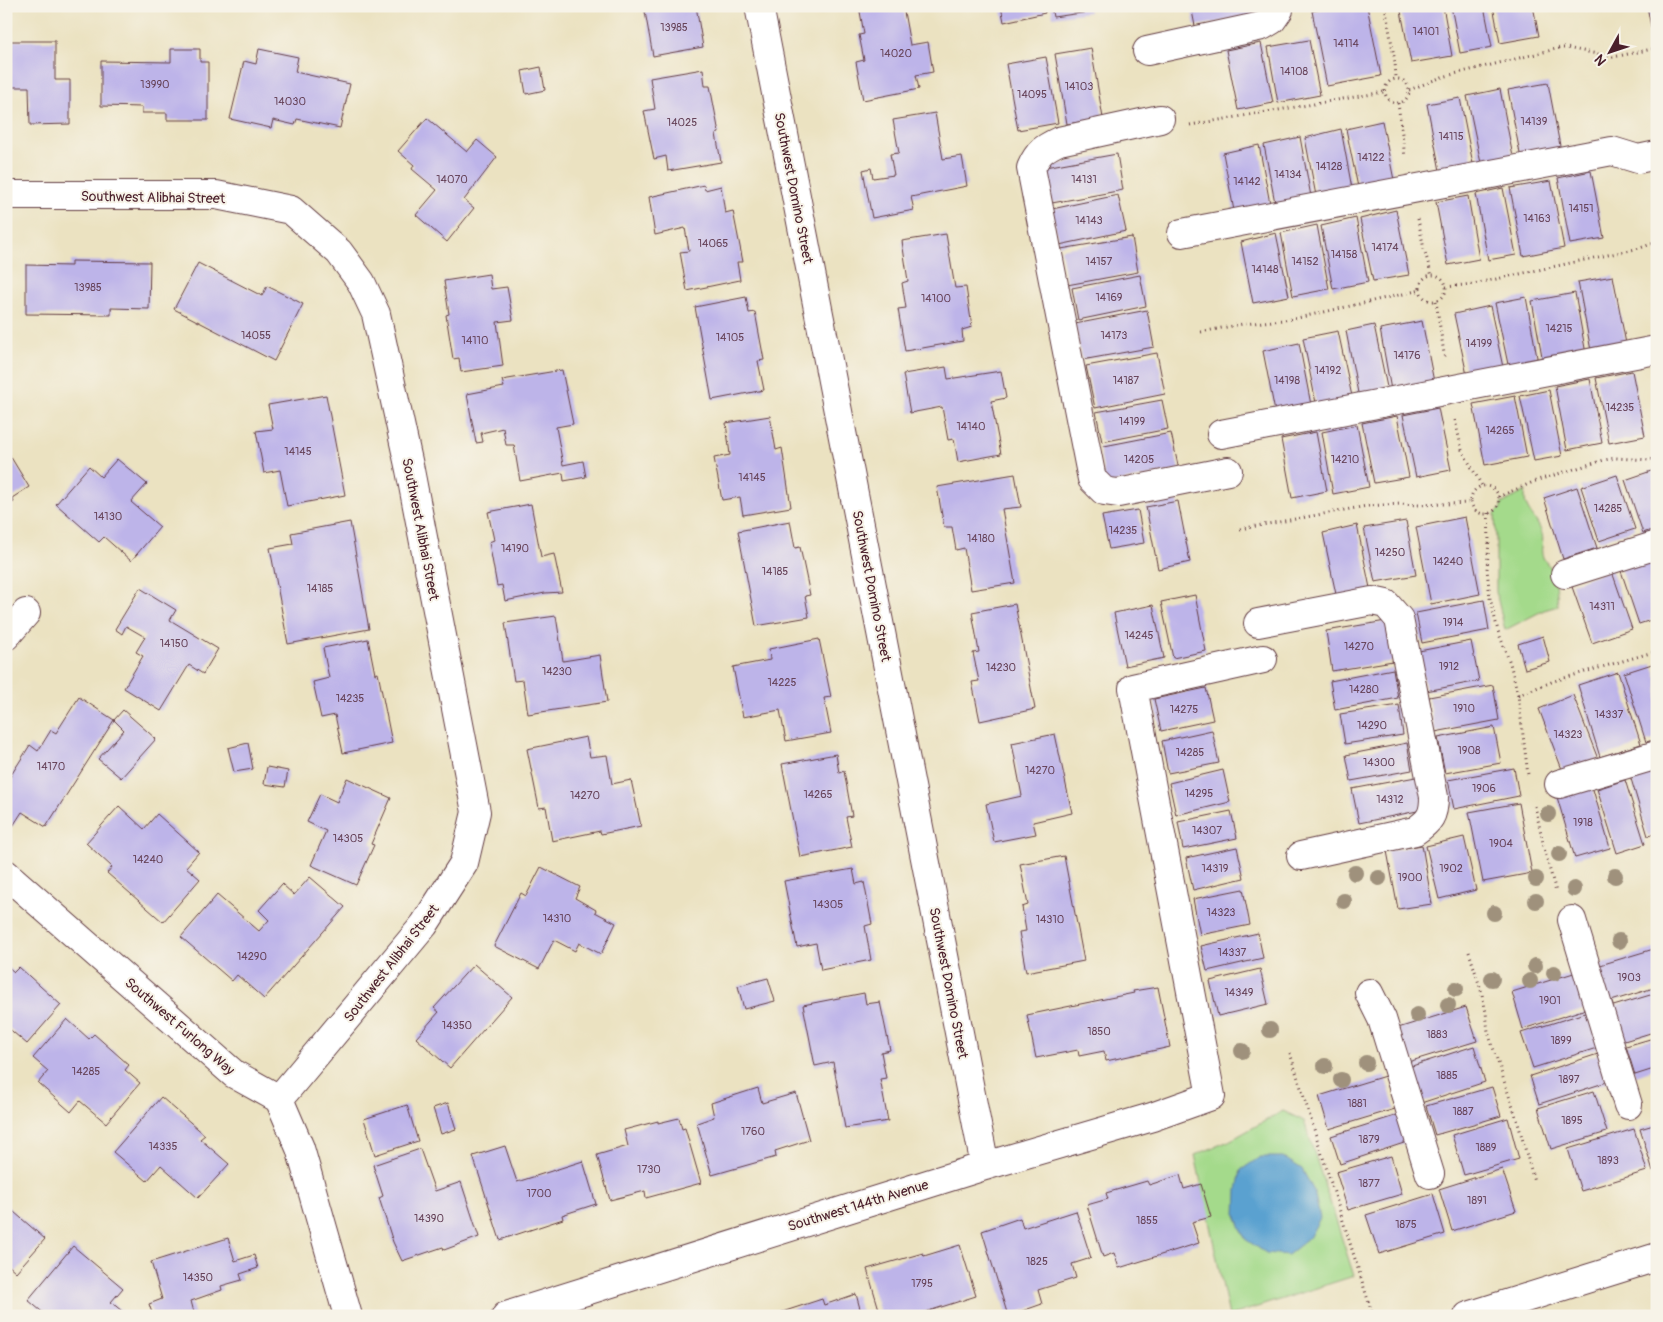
<svg xmlns="http://www.w3.org/2000/svg" width="1663" height="1322" viewBox="0 0 1663 1322" font-family="Pangolin,sans-serif">
  <rect width="100%" height="100%" fill="#f7f3e8"/>
  <filter id="ink" filterUnits="userSpaceOnUse"><feTurbulence type="fractalNoise" baseFrequency=".02" numOctaves="2"/><feDisplacementMap in="SourceGraphic" scale="10" xChannelSelector="R" yChannelSelector="G"/><feConvolveMatrix kernelMatrix="1 2 1 2 8 2 1 2 1" color-interpolation-filters="sRGB"/></filter>
  <filter id="wash" filterUnits="userSpaceOnUse"><feTurbulence type="fractalNoise" baseFrequency=".0096" numOctaves="4" result="noise"/><feDisplacementMap in="SourceGraphic" scale="20" xChannelSelector="R" yChannelSelector="G"/><feGaussianBlur stdDeviation="1.12" result="paint"/><feColorMatrix in="noise" values="0 0 0 0 0 0 0 0 0 0 0 0 0 0 0 0 0 1.4 0 .05"/><feComposite in="paint" operator="in"/></filter>
  <g filter="url(#wash)">
    <rect width="100%" height="100%" fill="#ebe2c1"/>
    <!-- green -->
    <path fill="#a4da8b" stroke="#777c5b" d="M1526,491C1521,510 1537,516 1542,534C1544,540 1541,547 1542,554C1543,560 1549,565 1552,571C1557,581 1557,595 1558,606L1544,610L1505,630L1496,592V540L1495,514L1501,508V504Z
      M1283,1111L1304,1121L1354,1276L1229,1316L1195,1155L1229,1141Z"/>
    <!-- water -->
    <path fill="#5aa1d0" stroke="#52607e" d="M1260,1157H1283L1302,1169L1314,1191L1320,1218L1309,1238L1288,1255L1266,1253L1245,1239L1236,1215L1237,1190L1241,1170Z"/>
    <g id="blocks">
      <!-- building -->
      <path fill="#bdb4e9" d="M644,6H696L703,47L653,56Z
        M859,6H903L910,45L928,42L933,72L916,75L919,89L863,100L856,62L864,60L859,35L864,34Z
        M1001,6H1044L1045,13L1004,22Z
        M1051,6H1088L1089,12L1053,17Z
        M1191,6H1264L1265,14L1195,26Z
        M1336,6H1367L1381,76L1327,86L1312,11Z
        M1400,6H1443L1452,56L1411,63Z
        M1451,6H1484L1492,47L1460,53Z
        M1493,6H1533L1539,36L1500,43Z
        M1647,6H1657V26L1651,27Z
        M1309,40L1320,95L1278,103L1268,47Z
        M6,41H55V80H70V124L30,125L29,87H6Z
        M1261,43L1273,103L1238,110L1226,50Z
        M1091,48L1103,118L1067,124L1055,54Z
        M171,49H200V62H208V120H167V113H142V107L101,106V61L171,62Z
        M259,49L298,57L295,72L350,84L340,128L297,119L295,125L273,120L271,128L230,119L244,61L256,64Z
        M1046,57L1058,123L1018,130L1006,64Z
        M541,67L545,90L526,94L522,71Z
        M703,69L705,86H710L719,133L716,134L721,162L668,171L666,156L654,159L644,111L655,109L650,78Z
        M1548,83L1561,151L1521,159L1508,90Z
        M1500,89L1514,162L1482,168L1467,96Z
        M1460,98L1474,169L1441,176L1427,104Z
        M935,113L943,159L962,156L967,186L911,197L914,210L872,218L863,170L871,168L873,178L894,175L890,154L899,153L893,120Z
        M427,118L467,152L477,140L497,157L464,200L474,208L447,242L416,215L437,190L412,169L414,165L398,151Z
        M1382,121L1395,185L1359,192L1346,129Z
        M1341,129L1353,194L1317,201L1305,138Z
        M1300,137L1312,202L1276,208L1264,145Z
        M1259,145L1271,209L1235,216L1223,153Z
        M1117,154L1123,190L1052,203L1045,167Z
        M1591,171L1604,238L1570,244L1558,178Z
        M1551,181L1564,248L1523,256L1510,188Z
        M704,185L705,190L721,186L725,213L733,211L743,262H737L740,280L687,291L680,252L689,251L685,228L655,235L649,197Z
        M1503,188L1516,255L1488,260L1476,194Z
        M1118,195L1126,231L1059,245L1052,209Z
        M1468,196L1479,259L1448,265L1436,202Z
        M1396,210L1409,275L1373,281L1360,219Z
        M1356,218L1368,282L1333,289L1321,226Z
        M1317,225L1329,289L1293,296L1281,233Z
        M1276,233L1289,296L1253,303L1241,242Z
        M946,234L955,288L966,287L972,327L962,330L963,341L905,351L898,309L906,308L902,283L908,281L902,241Z
        M1132,237L1138,272L1067,285L1061,249Z
        M71,261L150,262L149,309L111,308V315L26,314V265L71,266Z
        M198,263L262,296L267,286L303,304L274,361L174,309Z
        M489,274L491,289L507,287L513,320L497,322L503,366L461,372L459,358L453,359L446,315L449,314L444,281Z
        M1140,275L1146,306L1078,320L1072,288Z
        M1613,276L1627,349L1592,356L1578,282Z
        M1575,293L1586,354L1543,362L1532,301Z
        M746,297L749,313L755,312L764,360L758,361L764,390L712,400L695,307Z
        M1526,297L1538,363L1509,369L1495,303Z
        M1490,306L1504,372L1468,380L1454,314Z
        M1147,310L1154,347L1082,360L1075,324Z
        M1422,321L1434,382L1391,390L1380,329Z
        M1374,325L1388,392L1359,398L1346,331Z
        M1338,331L1353,401L1317,408L1303,338Z
        M1299,343L1312,410L1276,417L1263,351Z
        M1157,353L1165,394L1095,408L1086,366Z
        M946,367L948,379L1001,371L1006,398L991,401L1001,454L958,462L954,439L948,440L942,407L910,413L903,374Z
        M562,370L573,424L556,427L563,465L583,461L586,477L564,481L563,473L520,481L514,445H506L503,428L481,433L483,442L476,443L467,394L504,387L502,380Z
        M1632,371L1645,436L1609,443L1596,378Z
        M1590,379L1602,443L1567,450L1555,386Z
        M1549,390L1562,456L1534,461L1520,396Z
        M326,395L345,495L287,506L280,470L264,473L256,431L273,429L268,405Z
        M1515,396L1527,457L1485,465L1473,404Z
        M1162,400L1168,429L1102,442L1096,412Z
        M1438,408L1451,470L1416,477L1403,415Z
        M770,416L776,450L782,448L791,507L743,515L740,497L722,500L714,458L730,455L726,423Z
        M1397,416L1409,477L1374,483L1362,423Z
        M1357,425L1369,487L1333,494L1322,432Z
        M1316,432L1327,491L1292,498L1281,439Z
        M1171,433L1179,470L1106,484L1099,447Z
        M6,449L29,487L12,498L14,502L6,506Z
        M117,459L147,484L131,502L160,527L131,561L104,537L99,542L56,504L89,466L101,477Z
        M1657,469V528L1643,533L1625,480Z
        M1015,474L1021,507L1002,509L1015,583L971,590L964,548L956,550L952,527H944L937,487Z
        M1617,475L1635,529L1599,541L1581,487Z
        M1577,487L1597,548L1563,559L1544,498Z
        M1178,501L1190,562L1158,569L1146,507Z
        M531,504L541,557L554,554L562,592L545,593L505,601L502,585L497,586L489,542L494,540L488,512Z
        M1138,510L1144,543L1109,549L1102,516Z
        M1465,517L1480,594L1431,604L1416,527Z
        M790,521L795,548L800,547L810,595L805,596L809,617L756,626L738,531Z
        M1406,521L1416,575L1375,582L1364,528Z
        M350,522L369,629L288,644L270,548L293,544L291,533Z
        M1357,525L1371,593L1337,599L1323,533Z
        M1657,557V618L1639,624L1620,568Z
        M1611,569L1632,629L1592,643L1571,584Z
        M140,588L176,610L170,620L218,649L203,674L189,665L161,711L124,688L143,656L136,652L145,637L126,626L122,634L115,629Z
        M1195,595L1206,651L1173,658L1161,602Z
        M1484,600L1489,630L1422,643L1416,613Z
        M1015,604L1035,709L980,721L972,682L979,681L973,653L979,652L972,612Z
        M1153,605L1164,658L1125,666L1114,613Z
        M556,616L563,661L600,655L607,702L528,714L523,680L514,681L505,623Z
        M1386,621L1393,661L1332,671L1326,631Z
        M1543,636L1550,662L1525,669L1518,644Z
        M368,639L375,674L378,673L392,743L343,753L335,715L321,718L313,682L329,678L323,648Z
        M819,639L831,697L824,698L831,733L786,741L780,710L743,717L733,667L770,660L769,649Z
        M1471,641L1479,681L1426,691L1419,651Z
        M1652,664L1657,678V739L1646,742L1624,673Z
        M1393,669L1398,698L1335,710L1330,681Z
        M1618,672L1641,744L1600,757L1578,685Z
        M1493,685L1499,720L1435,732L1429,697Z
        M1206,688L1213,720L1161,731L1154,699Z
        M1573,695L1598,759L1563,772L1539,709Z
        M79,697L114,720L46,827L22,812L13,826L6,821V783L8,780L30,745L38,751L51,730L56,733Z
        M1399,705L1403,735L1345,744L1340,714Z
        M123,710L156,739L121,778L98,759L124,730L114,720Z
        M1494,727L1501,763L1445,773L1438,738Z
        M1212,730L1219,763L1168,773L1162,741Z
        M1055,734L1072,813L1033,822L1036,834L994,842L986,804L1022,796L1012,743Z
        M586,737L590,757L607,755L612,784L631,780L641,826L601,834L600,831L552,841L546,807L539,808L527,749Z
        M248,743L253,769L234,772L228,748Z
        M1407,743L1412,770L1351,781L1346,755Z
        M836,754L839,773L844,771L852,816L846,817L852,847L800,857L782,764Z
        M1657,764V833L1648,836L1629,772Z
        M267,767L288,771L285,787L264,784Z
        M1514,768L1519,796L1454,809L1448,780Z
        M1223,770L1230,802L1176,815L1169,783Z
        M1421,776L1427,809L1359,823L1352,789Z
        M347,778L391,798L371,844L374,845L356,885L311,865L326,831L307,822L320,794L337,802Z
        M1625,780L1645,844L1617,853L1597,789Z
        M1592,786L1610,848L1575,858L1557,797Z
        M1519,803L1532,873L1483,882L1469,812Z
        M119,806L144,829L157,814L199,852L186,867L200,879L163,922L107,873L112,867L86,843Z
        M1231,811L1237,838L1183,849L1178,822Z
        M1464,837L1476,890L1439,899L1426,846Z
        M1422,845L1432,904L1398,909L1387,851Z
        M1237,847L1244,878L1193,890L1186,858Z
        M1064,856L1084,961L1026,972L1019,932L1026,931L1022,907L1028,905L1020,864Z
        M541,867L580,887L575,898L596,910L595,912L616,923L601,954L579,943L575,951L554,940L539,969L494,946L521,893L526,896Z
        M853,869L856,884L864,882L872,924L865,926L871,960L821,970L816,943L797,947L784,881Z
        M310,877L345,907L264,999L237,975L232,981L181,937L217,895L259,931L269,920L259,910L282,884L294,895Z
        M1243,889L1250,925L1200,935L1193,899Z
        M1258,933L1263,958L1207,971L1201,946Z
        M1657,948V987L1608,1002L1597,966Z
        M474,964L512,997L450,1068L416,1038L439,1012L434,1008Z
        M6,965L14,972L19,967L61,1005L27,1044L6,1026Z
        M1260,969L1268,1004L1218,1016L1210,981Z
        M1577,972L1589,1008L1523,1029L1512,992Z
        M768,978L775,1001L744,1009L738,986Z
        M1158,987L1170,1047L1106,1061L1104,1051L1079,1056L1078,1050L1036,1058L1027,1015L1134,993L1133,991Z
        M864,993L866,1004L880,1002L890,1050L881,1052L886,1078L880,1079L888,1121L845,1128L833,1062L815,1066L803,1005Z
        M1657,993V1031L1621,1042L1610,1007Z
        M1466,1007L1477,1041L1408,1062L1398,1028Z
        M1588,1012L1600,1047L1533,1068L1521,1033Z
        M67,1019L89,1039L94,1034L129,1065L125,1070L140,1083L106,1123L80,1101L71,1112L38,1083L48,1071L33,1058Z
        M1657,1037V1068L1635,1075L1626,1046Z
        M1474,1046L1485,1082L1421,1103L1409,1067Z
        M1598,1054L1607,1082L1539,1104L1530,1076Z
        M1385,1076L1395,1109L1329,1129L1319,1096Z
        M1492,1087L1501,1116L1435,1135L1426,1106Z
        M758,1088L762,1103L796,1093L809,1140L775,1151L776,1157L712,1175L697,1123L714,1117L711,1103Z
        M1594,1091L1607,1132L1551,1149L1538,1108Z
        M161,1097L205,1135L200,1139L229,1164L198,1198L161,1165L147,1181L113,1152Z
        M448,1103L456,1129L441,1134L433,1108Z
        M407,1105L418,1141L375,1155L364,1119Z
        M1398,1115L1407,1142L1340,1164L1331,1136Z
        M679,1118L682,1129L685,1128L701,1183L646,1198L645,1191L610,1200L597,1155L628,1146L624,1130L658,1121V1123Z
        M1508,1118L1519,1159L1464,1175L1452,1135Z
        M1657,1124V1170L1653,1171L1640,1129Z
        M1634,1129L1647,1171L1581,1191L1568,1149Z
        M505,1146L517,1182L583,1161L596,1204L562,1215L563,1219L500,1240L473,1156Z
        M420,1149L435,1191L461,1182L479,1237L444,1250L443,1247L402,1261L393,1242L379,1198L383,1196L373,1165Z
        M1391,1156L1402,1194L1348,1210L1336,1172Z
        M1502,1169L1516,1211L1452,1231L1439,1189Z
        M1180,1175L1184,1189L1201,1184L1211,1217L1192,1222L1199,1243L1119,1268L1114,1253L1103,1257L1087,1205L1108,1199L1106,1193L1147,1181L1149,1185Z
        M1433,1194L1445,1234L1379,1254L1366,1215Z
        M6,1205L45,1239L16,1272L6,1263Z
        M1076,1211L1091,1258L1072,1264L1076,1278L1038,1290L1042,1304L1008,1316L982,1231L1020,1218L1023,1228Z
        M228,1238L235,1261L254,1255L258,1268L240,1274L242,1280L221,1286L222,1290L191,1301L195,1316H153L149,1304L162,1299L151,1262Z
        M960,1245L976,1296L913,1316H881L867,1269L923,1253L924,1256Z
        M73,1246L123,1288L111,1302L128,1316H47L28,1300Z
        M856,1294L862,1316H770L822,1299L824,1305Z"/>
    </g>
  </g>
  <g filter="url(#ink)">
    <use href="#blocks" fill-opacity="0" stroke="#623c42" stroke-width="1"/>
    <g fill="none" stroke-linecap="round" stroke-linejoin="round">
      <defs>
        <path id="minor" d="M759,6L985,1166
          M1147,51L1262,26L1272,20L1279,10L1278,6
          M1160,119L1059,141C1044,148 1038,152 1031,168L1092,479L1104,491L1118,493L1228,471
          M6,195H216L291,210L339,252L361,282L376,314L410,470L476,812L464,863L424,925L279,1099
          M1182,233L1612,151L1638,159L1657,155
          M1221,434L1656,350
          M1565,574L1657,545
          M1258,623L1372,601L1386,604L1399,619L1434,797C1434,815 1430,821 1415,831L1301,856
          M6,636L26,613
          M1559,784L1657,755
          M6,874L234,1074L279,1099L300,1148L348,1316
          M1572,920L1628,1105
          M1369,993L1382,1019L1430,1174
          M506,1316L985,1166L1152,1117L1211,1096L1133,688L1263,659"/>
        <path id="major" d="M1468,1316L1657,1257"/>
      </defs>
      <!-- minor casing -->
      <use href="#minor" stroke="#623c42" stroke-width="30"/>
      <!-- major casing -->
      <use href="#major" stroke="#623c42" stroke-width="30"/>
      <!-- path -->
      <path stroke="#623c42" stroke-width="3" stroke-dasharray="1 4" stroke-linecap="butt" d="M1385,6L1395,62L1396,78
        M1385 91a12 12 0 1 1 24 0a12 12 0 1 1-24 0Z
        M1409,90L1442,77L1560,48H1567L1613,57L1657,48
        M1398,103L1405,157
        M1190,125L1384,92
        M1418,219L1424,249L1432,276
        M1420 288a13 13 0 1 1 26 0a13 13 0 1 1-26 0Z
        M1446,287L1473,284L1640,248L1657,242
        M1436,301L1445,360
        M1201,332L1243,324L1293,319L1421,290
        M1455,420L1462,450L1482,486
        M1471 500a14 14 0 1 1 28 0a14 14 0 1 1-28 0Z
        M1498,497L1538,480L1604,460L1616,458L1649,460L1657,458
        M1488,513L1489,540L1487,569L1490,598L1498,631L1510,663L1518,695L1528,775
        M1240,529L1367,506L1400,504L1419,505L1471,503
        M1518,695L1554,681L1657,651
        M1535,806L1545,852L1556,892
        M1469,952L1481,990L1486,1012L1488,1032L1518,1123L1534,1181
        M1290,1053L1373,1316"/>
      <!-- minor -->
      <use href="#minor" stroke="#fff" stroke-width="28"/>
      <!-- major -->
      <use href="#major" stroke="#fff" stroke-width="28"/>
    </g>
    <!-- trees -->
    <g fill="#9f917c">
      <circle cx="1548" cy="814" r="8"/>
      <circle cx="1559" cy="854" r="8"/>
      <circle cx="1355" cy="873" r="8"/>
      <circle cx="1615" cy="876" r="8"/>
      <circle cx="1379" cy="878" r="8"/>
      <circle cx="1536" cy="879" r="8"/>
      <circle cx="1574" cy="889" r="8"/>
      <circle cx="1344" cy="901" r="8"/>
      <circle cx="1536" cy="901" r="8"/>
      <circle cx="1494" cy="913" r="8"/>
      <circle cx="1619" cy="941" r="8"/>
      <circle cx="1535" cy="966" r="8"/>
      <circle cx="1554" cy="973" r="8"/>
      <circle cx="1492" cy="979" r="8"/>
      <circle cx="1530" cy="981" r="8"/>
      <circle cx="1456" cy="989" r="8"/>
      <circle cx="1448" cy="1005" r="8"/>
      <circle cx="1417" cy="1015" r="8"/>
      <circle cx="1270" cy="1030" r="8"/>
      <circle cx="1242" cy="1051" r="8"/>
      <circle cx="1366" cy="1063" r="8"/>
      <circle cx="1325" cy="1066" r="8"/>
      <circle cx="1341" cy="1080" r="8"/>
    </g>
  </g>
  <g text-anchor="middle" stroke-width="4" stroke-linejoin="round" paint-order="stroke">
    <!-- number labels -->
    <g font-size="11" fill="#67445a">
      <text x="674" y="31">13985</text>
      <text x="1426" y="35">14101</text>
      <text x="1346" y="47">14114</text>
      <text x="896" y="57">14020</text>
      <text x="1294" y="75">14108</text>
      <text x="155" y="88">13990</text>
      <text x="1079" y="90">14103</text>
      <text x="1032" y="98">14095</text>
      <text x="290" y="105">14030</text>
      <text x="1534" y="125">14139</text>
      <text x="682" y="126">14025</text>
      <text x="1451" y="140">14115</text>
      <text x="1371" y="161">14122</text>
      <text x="1329" y="170">14128</text>
      <text x="1288" y="178">14134</text>
      <text x="452" y="183">14070</text>
      <text x="1084" y="183">14131</text>
      <text x="1247" y="185">14142</text>
      <text x="1581" y="212">14151</text>
      <text x="1537" y="222">14163</text>
      <text x="1089" y="224">14143</text>
      <text x="713" y="247">14065</text>
      <text x="1385" y="251">14174</text>
      <text x="1344" y="258">14158</text>
      <text x="1099" y="265">14157</text>
      <text x="1305" y="265">14152</text>
      <text x="1265" y="273">14148</text>
      <text x="88" y="291">13985</text>
      <text x="1109" y="301">14169</text>
      <text x="936" y="302">14100</text>
      <text x="1559" y="332">14215</text>
      <text x="256" y="339">14055</text>
      <text x="1114" y="339">14173</text>
      <text x="730" y="341">14105</text>
      <text x="475" y="344">14110</text>
      <text x="1479" y="347">14199</text>
      <text x="1407" y="359">14176</text>
      <text x="1328" y="374">14192</text>
      <text x="1126" y="384">14187</text>
      <text x="1287" y="384">14198</text>
      <text x="1620" y="411">14235</text>
      <text x="1132" y="425">14199</text>
      <text x="971" y="430">14140</text>
      <text x="1500" y="434">14265</text>
      <text x="298" y="455">14145</text>
      <text x="1139" y="463">14205</text>
      <text x="1345" y="463">14210</text>
      <text x="752" y="481">14145</text>
      <text x="1608" y="512">14285</text>
      <text x="108" y="520">14130</text>
      <text x="1123" y="534">14235</text>
      <text x="981" y="542">14180</text>
      <text x="515" y="552">14190</text>
      <text x="1390" y="556">14250</text>
      <text x="1448" y="565">14240</text>
      <text x="775" y="575">14185</text>
      <text x="320" y="592">14185</text>
      <text x="1602" y="610">14311</text>
      <text x="1453" y="626">1914</text>
      <text x="1139" y="639">14245</text>
      <text x="174" y="647">14150</text>
      <text x="1359" y="650">14270</text>
      <text x="1449" y="670">1912</text>
      <text x="1001" y="671">14230</text>
      <text x="557" y="675">14230</text>
      <text x="782" y="686">14225</text>
      <text x="1364" y="693">14280</text>
      <text x="350" y="702">14235</text>
      <text x="1464" y="712">1910</text>
      <text x="1184" y="713">14275</text>
      <text x="1609" y="718">14337</text>
      <text x="1372" y="729">14290</text>
      <text x="1568" y="738">14323</text>
      <text x="1469" y="754">1908</text>
      <text x="1190" y="756">14285</text>
      <text x="1379" y="766">14300</text>
      <text x="51" y="770">14170</text>
      <text x="1040" y="774">14270</text>
      <text x="1484" y="792">1906</text>
      <text x="1199" y="797">14295</text>
      <text x="818" y="798">14265</text>
      <text x="585" y="799">14270</text>
      <text x="1390" y="803">14312</text>
      <text x="1583" y="826">1918</text>
      <text x="1207" y="834">14307</text>
      <text x="348" y="842">14305</text>
      <text x="1501" y="847">1904</text>
      <text x="148" y="863">14240</text>
      <text x="1215" y="872">14319</text>
      <text x="1451" y="872">1902</text>
      <text x="1410" y="881">1900</text>
      <text x="828" y="908">14305</text>
      <text x="1221" y="916">14323</text>
      <text x="557" y="922">14310</text>
      <text x="1050" y="923">14310</text>
      <text x="1232" y="956">14337</text>
      <text x="252" y="960">14290</text>
      <text x="1629" y="981">1903</text>
      <text x="1239" y="996">14349</text>
      <text x="1550" y="1004">1901</text>
      <text x="457" y="1029">14350</text>
      <text x="1099" y="1035">1850</text>
      <text x="1437" y="1038">1883</text>
      <text x="1561" y="1044">1899</text>
      <text x="86" y="1075">14285</text>
      <text x="1447" y="1079">1885</text>
      <text x="1569" y="1083">1897</text>
      <text x="1357" y="1107">1881</text>
      <text x="1463" y="1115">1887</text>
      <text x="1572" y="1124">1895</text>
      <text x="753" y="1135">1760</text>
      <text x="1369" y="1143">1879</text>
      <text x="163" y="1150">14335</text>
      <text x="1486" y="1151">1889</text>
      <text x="1608" y="1164">1893</text>
      <text x="649" y="1173">1730</text>
      <text x="1369" y="1187">1877</text>
      <text x="539" y="1197">1700</text>
      <text x="1477" y="1204">1891</text>
      <text x="429" y="1222">14390</text>
      <text x="1147" y="1224">1855</text>
      <text x="1406" y="1228">1875</text>
      <text x="1037" y="1265">1825</text>
      <text x="198" y="1281">14350</text>
      <text x="922" y="1287">1795</text>
    </g>
    <!-- street labels -->
    <g font-size="14" fill="#4a1f2b" stroke="#f7f3e8">
      <text transform="translate(794 188) rotate(79)" y="5">Southwest Domino Street</text>
      <text transform="translate(153 197) rotate(1)" y="5">Southwest Alibhai Street</text>
      <text transform="translate(421 529) rotate(79)" y="5">Southwest Alibhai Street</text>
      <text transform="translate(872 586) rotate(79)" y="5">Southwest Domino Street</text>
      <text transform="translate(391 963) rotate(-52)" y="5">Southwest Alibhai Street</text>
      <text transform="translate(949 983) rotate(79)" y="5">Southwest Domino Street</text>
      <text transform="translate(180 1026) rotate(41)" y="5">Southwest Furlong Way</text>
      <text transform="translate(858 1205) rotate(-17)" y="5">Southwest 144th Avenue</text>
    </g>
  </g>
  <!-- margin -->
  <rect width="1663" height="1322" fill="none" stroke="#f7f3e8" stroke-width="25"/>
  <!-- north arrow -->
  <g transform="translate(1610 52) rotate(230)" stroke="#f7f3e8" stroke-width="4" paint-order="stroke">
  <path d="M0-4L9 19L0 12L-9 19Z" fill="#4a1f2b"/>
  <text y="-8" font-size="14" font-weight="bold" text-anchor="middle" fill="#4a1f2b">N</text>
  </g>
</svg>
